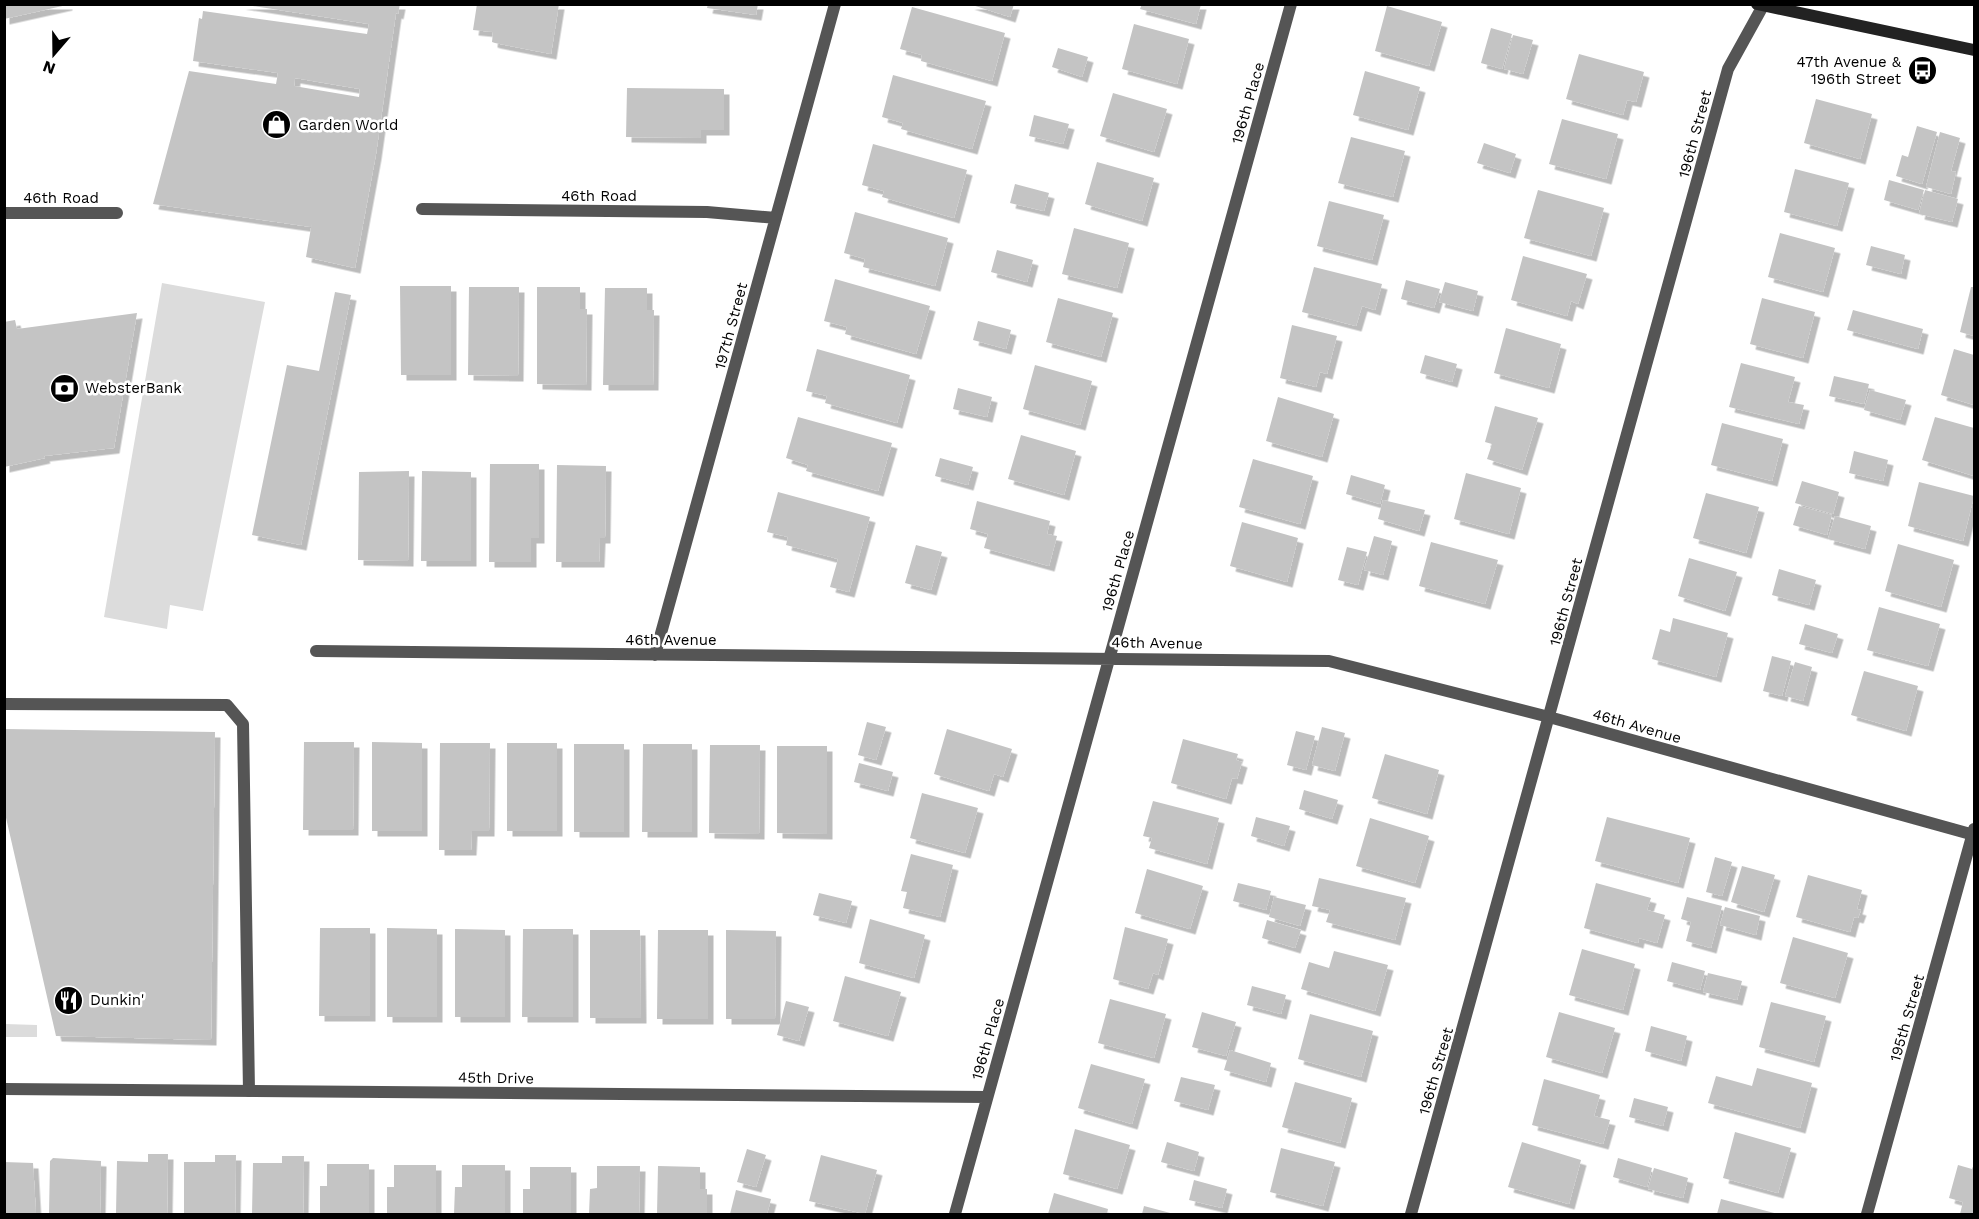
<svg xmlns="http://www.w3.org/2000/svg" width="1979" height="1219" viewBox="0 0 1979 1219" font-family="'Work Sans',sans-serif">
  <defs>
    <filter id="shadow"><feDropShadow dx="5.5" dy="5.5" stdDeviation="0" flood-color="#0004"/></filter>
  </defs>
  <rect width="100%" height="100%" fill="#fff"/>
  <!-- green -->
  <path fill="#dcdcdc" d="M162,283L265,302L203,611L170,605L167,629L104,617Z
    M5,1024L37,1025V1037H5Z"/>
  <!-- building -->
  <path fill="#c4c4c4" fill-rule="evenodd" filter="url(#shadow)" d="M4,4H67V5L4,19Z
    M240,4H400L398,14L396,13L376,154L355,268L306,257L312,222L311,227L153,204L189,71L276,84L278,73L193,61L199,18L202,19L203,11L367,34L369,24ZM295,78L360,89L359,97L294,86Z
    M477,4H559L551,54L495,43L492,42L493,32L473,30Z
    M708,4H758L756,15L707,8Z
    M969,4H1014L1010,17Z
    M1142,4H1201L1196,24L1140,9Z
    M1387,6L1442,22L1429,66L1375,51Z
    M912,7L1005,33L992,81L921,61L922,55L900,49Z
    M1134,24L1189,39L1177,84L1122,69Z
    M1491,28L1512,34L1502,69L1481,63Z
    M1513,35L1533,40L1523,74L1504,69Z
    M1058,48L1088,57L1082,77L1052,67Z
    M1579,54L1644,72L1636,102L1627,100L1623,115L1566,99Z
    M1365,71L1420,87L1408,130L1353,115Z
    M893,75L986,101L972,149L901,129L903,123L882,117Z
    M627,88L724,89V130H701V138L626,137Z
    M1113,93L1167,109L1154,152L1100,136Z
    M1816,99L1872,114L1860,159L1804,143Z
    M1034,115L1069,124L1063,144L1029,136Z
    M1562,119L1618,134L1606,179L1549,164Z
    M1917,126L1937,132L1922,184L1896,176L1902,155L1908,157Z
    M1940,132L1960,138L1951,171L1956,172L1951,194L1926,187Z
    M1351,137L1405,151L1393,197L1338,183Z
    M1484,143L1516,154L1510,173L1477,163Z
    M873,144L967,170L954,218L882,197L884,191L862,185Z
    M1097,162L1154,178L1142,221L1085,204Z
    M1795,169L1849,183L1837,226L1784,212Z
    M1889,180L1924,190L1918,210L1884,200Z
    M1015,184L1049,193L1044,211L1010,203Z
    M1538,190L1604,208L1591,256L1524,238Z
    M1925,190L1958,199L1952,222L1919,214Z
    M1329,201L1384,215L1372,260L1317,246Z
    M855,212L948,238L935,286L863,267L865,259L844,253Z
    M1074,228L1129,243L1117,288L1062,274Z
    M1780,233L1835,248L1823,292L1768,277Z
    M1871,246L1905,255L1901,274L1866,265Z
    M997,250L1033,260L1027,282L991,272Z
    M1523,256L1587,274L1578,304L1571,301L1567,316L1511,300Z
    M1314,267L1382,284L1375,310L1362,306L1356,326L1302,312Z
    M835,279L930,306L916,354L845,334L847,327L824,321Z
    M1406,280L1440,289L1434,308L1401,299Z
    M1445,282L1478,291L1473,311L1439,302Z
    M400,286H451V375H401Z
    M469,287H519L518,376L468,375Z
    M537,287H580V309H587L586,385L537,384Z
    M1971,287H1974V336L1960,332Z
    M605,288H647V310H654L653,385H603Z
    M335,292L351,295L301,545L252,535L287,365L319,371Z
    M1058,298L1113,313L1101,357L1046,342Z
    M1762,298L1815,312L1803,358L1750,344Z
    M1853,310L1923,329L1918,349L1847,330Z
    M137,313L114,448L44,456L45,458L4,467V322L15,320L17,329Z
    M978,321L1011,330L1006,349L973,340Z
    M1292,325L1337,336L1327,374L1320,372L1316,387L1280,378Z
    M1506,328L1561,344L1549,388L1494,373Z
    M817,349L910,375L897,423L825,403L827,396L806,391Z
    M1954,349L1974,355V405L1941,395Z
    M1425,355L1457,364L1452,382L1420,373Z
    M1741,363L1795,377L1788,402L1804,405L1799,424L1729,407Z
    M1035,365L1092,381L1080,425L1023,409Z
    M1834,376L1869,384L1864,404L1829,396Z
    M958,388L992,397L987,417L953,409Z
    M1870,390L1906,400L1900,420L1864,410Z
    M1278,397L1334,414L1322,457L1266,441Z
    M1495,406L1538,418L1522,470L1487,459L1492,444L1485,442Z
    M798,417L892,443L878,491L806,471L808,465L786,458Z
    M1935,417L1974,428V476L1922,460Z
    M1722,423L1783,439L1772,481L1711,465Z
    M1021,435L1076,451L1064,495L1008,479Z
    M1854,451L1888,460L1883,481L1849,473Z
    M940,458L973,467L968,485L935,476Z
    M1253,459L1313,476L1300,524L1239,507Z
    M490,464H539V538H531V562H489Z
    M557,465L606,466L605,538H600L599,562H556Z
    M409,471L408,561L358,560L359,472Z
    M422,471L471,472V561H421Z
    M1466,473L1521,488L1509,534L1454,519Z
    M1351,475L1385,485L1380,504L1346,494Z
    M1802,481L1839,492L1833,514L1795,503Z
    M1919,482L1974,496L1963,541L1908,526Z
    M778,492L870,517L849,592L830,587L838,559L786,545L788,537L767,532Z
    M1706,493L1759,507L1746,553L1693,538Z
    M1383,500L1425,510L1419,531L1378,519Z
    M977,501L1050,521L1047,534L1057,536L1049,566L984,548L988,534L970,529Z
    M1799,506L1832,515L1827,535L1793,525Z
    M1835,516L1871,526L1865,549L1828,539Z
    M1242,522L1298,538L1287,582L1230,566Z
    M1374,536L1392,541L1383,575L1364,570Z
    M1431,542L1498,560L1485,604L1419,586Z
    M1898,544L1954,560L1941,607L1885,591Z
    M916,545L942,552L931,590L905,583Z
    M1347,547L1367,552L1358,585L1338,580Z
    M1689,558L1737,572L1725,611L1678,596Z
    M1779,569L1816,580L1809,605L1772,595Z
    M1879,607L1940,624L1928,666L1867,650Z
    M1673,618L1728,633L1716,677L1652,659L1660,629L1670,632Z
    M1805,624L1838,634L1832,653L1799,644Z
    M1772,656L1791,661L1782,696L1763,691Z
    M1795,662L1812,667L1803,701L1785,696Z
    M1864,671L1918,686L1906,731L1851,715Z
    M867,722L886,727L876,760L858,755Z
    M1322,727L1345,733L1335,771L1312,765Z
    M4,729L215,732L211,1040L56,1036L4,809Z
    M947,729L1012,749L1003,777L994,774L989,791L934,774Z
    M1296,731L1315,736L1306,770L1287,765Z
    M1183,739L1238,754L1236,760L1242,762L1237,779L1232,778L1226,799L1171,783Z
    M304,742H354L353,830H303Z
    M372,742L422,743V831H372Z
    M440,743H490L489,831H472L471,850H439Z
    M507,743H557V831H507Z
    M574,744H624V832H574Z
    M643,744H692V832H642Z
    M710,745H760L759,834L709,833Z
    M777,746H827V834L777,833Z
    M1385,754L1439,770L1427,814L1372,798Z
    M859,763L893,772L888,791L854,782Z
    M1304,790L1338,800L1332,819L1299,809Z
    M922,793L978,808L965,853L910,838Z
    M1153,801L1219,818L1207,864L1149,848L1152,838L1143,836Z
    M1256,817L1290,826L1284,846L1251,836Z
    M1607,817L1690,838L1678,883L1595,861Z
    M1370,818L1429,836L1415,883L1356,866Z
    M911,854L953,865L940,917L903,908L907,892L901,891Z
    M1715,857L1732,862L1722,896L1706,892Z
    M1742,866L1775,875L1764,912L1731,902Z
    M1147,869L1203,886L1190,929L1135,913Z
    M1808,875L1862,890L1857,909L1861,910L1858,918L1854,917L1850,932L1796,917Z
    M1319,878L1406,898L1395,940L1326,922L1330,910L1312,906Z
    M1238,883L1271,891L1266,910L1233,901Z
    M1596,883L1651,898L1647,910L1665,915L1657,943L1639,938L1638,943L1584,928Z
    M819,893L852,901L846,923L813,915Z
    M1274,897L1306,905L1300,926L1269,917Z
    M1687,897L1722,906L1711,948L1686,941L1691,922L1681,919Z
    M1725,907L1760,916L1756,935L1720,925Z
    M870,919L925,935L914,978L859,963Z
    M1267,920L1301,930L1295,948L1262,938Z
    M1125,927L1168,939L1158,975L1153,973L1148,989L1113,979Z
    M320,928H370V1016H319Z
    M387,928L437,929V1017H387Z
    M455,929L505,930V1017H455Z
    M523,929H573V1017H522Z
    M590,930H640L641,1018H590Z
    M658,930H708V1019H657Z
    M726,930L776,931L775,1019H726Z
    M1793,937L1848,953L1835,998L1780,983Z
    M1582,949L1635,964L1623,1010L1569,995Z
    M1334,951L1388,965L1375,1011L1301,989L1309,962L1329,968Z
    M1672,962L1705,971L1700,990L1667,981Z
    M1708,973L1742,981L1737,1000L1703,992Z
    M845,976L901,992L888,1036L833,1021Z
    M1252,986L1286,995L1281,1014L1247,1005Z
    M1110,999L1166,1014L1154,1058L1098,1043Z
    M786,1001L809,1007L799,1041L777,1035Z
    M1771,1002L1826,1016L1814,1062L1759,1047Z
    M1202,1012L1236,1022L1226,1056L1192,1047Z
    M1559,1012L1615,1028L1602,1073L1546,1057Z
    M1310,1014L1373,1031L1361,1077L1298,1059Z
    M1651,1026L1687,1036L1681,1061L1645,1051Z
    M1230,1050L1271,1063L1266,1082L1224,1070Z
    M1091,1064L1145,1079L1132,1124L1078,1108Z
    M1757,1068L1812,1083L1800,1128L1708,1103L1716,1076L1752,1086Z
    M1181,1077L1215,1085L1208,1110L1174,1101Z
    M1544,1079L1600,1095L1594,1116L1610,1120L1603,1144L1532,1125Z
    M1295,1082L1352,1098L1340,1143L1282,1127Z
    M1634,1098L1668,1107L1663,1126L1629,1117Z
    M1075,1129L1130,1145L1117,1189L1063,1174Z
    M1735,1132L1791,1148L1778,1193L1723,1178Z
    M1167,1142L1199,1152L1194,1171L1161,1162Z
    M1522,1142L1581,1160L1569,1204L1508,1187Z
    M1281,1148L1335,1162L1323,1206L1270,1192Z
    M747,1149L766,1155L756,1187L737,1182Z
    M148,1154H168L167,1214H116L117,1161L148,1162Z
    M215,1155H236L235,1214H184V1162H215Z
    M821,1155L877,1170L865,1214L809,1201Z
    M282,1156H304L303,1214H252L253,1163H282Z
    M53,1158L101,1161L100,1214H49L50,1161Z
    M1618,1158L1652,1168L1647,1187L1613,1177Z
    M4,1162L33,1163L36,1214H4Z
    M327,1164H369V1214H320V1186H327Z
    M1974,1164V1214H1960L1963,1202L1949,1198L1958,1165L1972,1169Z
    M394,1165H436V1214H387V1187H394Z
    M462,1165H505V1214H454L455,1187H462Z
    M597,1166H640L639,1214H589L590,1189L597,1188Z
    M658,1166L700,1167V1189H707V1214H657Z
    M530,1167H571V1214H523V1189H530Z
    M1654,1168L1688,1178L1683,1198L1648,1189Z
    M1194,1180L1227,1189L1222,1208L1189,1200Z
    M736,1190L771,1199L767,1214H730Z
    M1054,1193L1108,1209L1107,1214H1048Z
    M1721,1199L1778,1214H1717Z
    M1144,1206L1174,1214H1142Z"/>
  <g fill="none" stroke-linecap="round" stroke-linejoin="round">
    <!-- lane -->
    <path stroke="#555" stroke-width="12" d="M4,704L227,705L243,724L249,1091"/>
    <!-- street -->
    <path stroke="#555" stroke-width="12" d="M422,209L707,212L776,218
      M4,213H117
      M316,651L1329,661L1549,717L1974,835
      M655,655L835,4
      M4,1089L987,1097
      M955,1214L1291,4
      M1411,1214L1728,69L1764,4
      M1867,1214L1974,829"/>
    <!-- secondary -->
    <path stroke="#222" stroke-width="12" d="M1757,4L1974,50"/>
  </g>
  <!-- icons -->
  <defs>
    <symbol id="bus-disc" viewBox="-11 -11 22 22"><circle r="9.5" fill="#000" stroke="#fff"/><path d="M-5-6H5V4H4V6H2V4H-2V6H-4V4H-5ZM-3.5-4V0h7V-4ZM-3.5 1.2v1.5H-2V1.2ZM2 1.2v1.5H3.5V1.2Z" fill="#fff"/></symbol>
    <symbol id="shop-disc" viewBox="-11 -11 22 22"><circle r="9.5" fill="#000" stroke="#fff"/><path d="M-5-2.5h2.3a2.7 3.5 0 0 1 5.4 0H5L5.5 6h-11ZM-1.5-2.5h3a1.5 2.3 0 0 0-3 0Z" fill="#fff"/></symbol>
    <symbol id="bank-disc" viewBox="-11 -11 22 22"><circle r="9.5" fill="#000" stroke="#fff"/><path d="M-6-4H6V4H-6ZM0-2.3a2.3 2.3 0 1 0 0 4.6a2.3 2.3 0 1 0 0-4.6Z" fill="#fff"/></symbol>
    <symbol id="restaurant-disc" viewBox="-11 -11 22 22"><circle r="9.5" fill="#000" stroke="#fff"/><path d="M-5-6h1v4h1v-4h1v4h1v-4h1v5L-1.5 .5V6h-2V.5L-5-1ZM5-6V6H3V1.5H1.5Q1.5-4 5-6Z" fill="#fff"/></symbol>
  </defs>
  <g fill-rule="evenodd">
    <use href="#bus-disc" x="1906" y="54" width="33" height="33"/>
    <use href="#shop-disc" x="260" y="108" width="33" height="33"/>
    <use href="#bank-disc" x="48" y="372" width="33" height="33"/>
    <use href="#restaurant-disc" x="52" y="984" width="33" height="33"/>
  </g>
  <g text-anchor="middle" stroke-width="5" stroke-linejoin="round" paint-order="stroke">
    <!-- poi labels -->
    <g font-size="15" fill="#000" stroke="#fff" text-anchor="start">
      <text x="1901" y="67" text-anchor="end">47th Avenue &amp;<tspan x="1901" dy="17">196th Street</tspan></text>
      <text x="298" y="130">Garden World</text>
      <text x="85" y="393">WebsterBank</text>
      <text x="90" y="1005">Dunkin'</text>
    </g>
    <!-- street labels -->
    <g font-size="15" fill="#000" stroke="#fff">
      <text transform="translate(1248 103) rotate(-74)" y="5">196th Place</text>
      <text transform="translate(1695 134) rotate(-75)" y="5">196th Street</text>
      <text x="599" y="201">46th Road</text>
      <text x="61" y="203">46th Road</text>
      <text transform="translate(731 326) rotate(-75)" y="5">197th Street</text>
      <text transform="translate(1118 571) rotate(-74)" y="5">196th Place</text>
      <text transform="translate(1566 602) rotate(-75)" y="5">196th Street</text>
      <text x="671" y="645">46th Avenue</text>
      <text transform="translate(1157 643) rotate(1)" y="5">46th Avenue</text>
      <text transform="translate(1637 726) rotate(16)" y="5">46th Avenue</text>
      <text transform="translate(1907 1018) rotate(-74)" y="5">195th Street</text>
      <text transform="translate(988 1039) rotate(-74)" y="5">196th Place</text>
      <text transform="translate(1436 1071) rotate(-74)" y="5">196th Street</text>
      <text transform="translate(496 1078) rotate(1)" y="5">45th Drive</text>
    </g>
  </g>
  <!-- border -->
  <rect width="1979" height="1219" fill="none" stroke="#000000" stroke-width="12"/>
  <!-- north arrow -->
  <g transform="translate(54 54) rotate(200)" stroke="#ffffff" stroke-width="4.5" paint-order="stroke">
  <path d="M0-4.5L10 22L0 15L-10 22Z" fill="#000000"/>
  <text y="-9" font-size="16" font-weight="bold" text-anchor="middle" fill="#000000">N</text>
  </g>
</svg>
